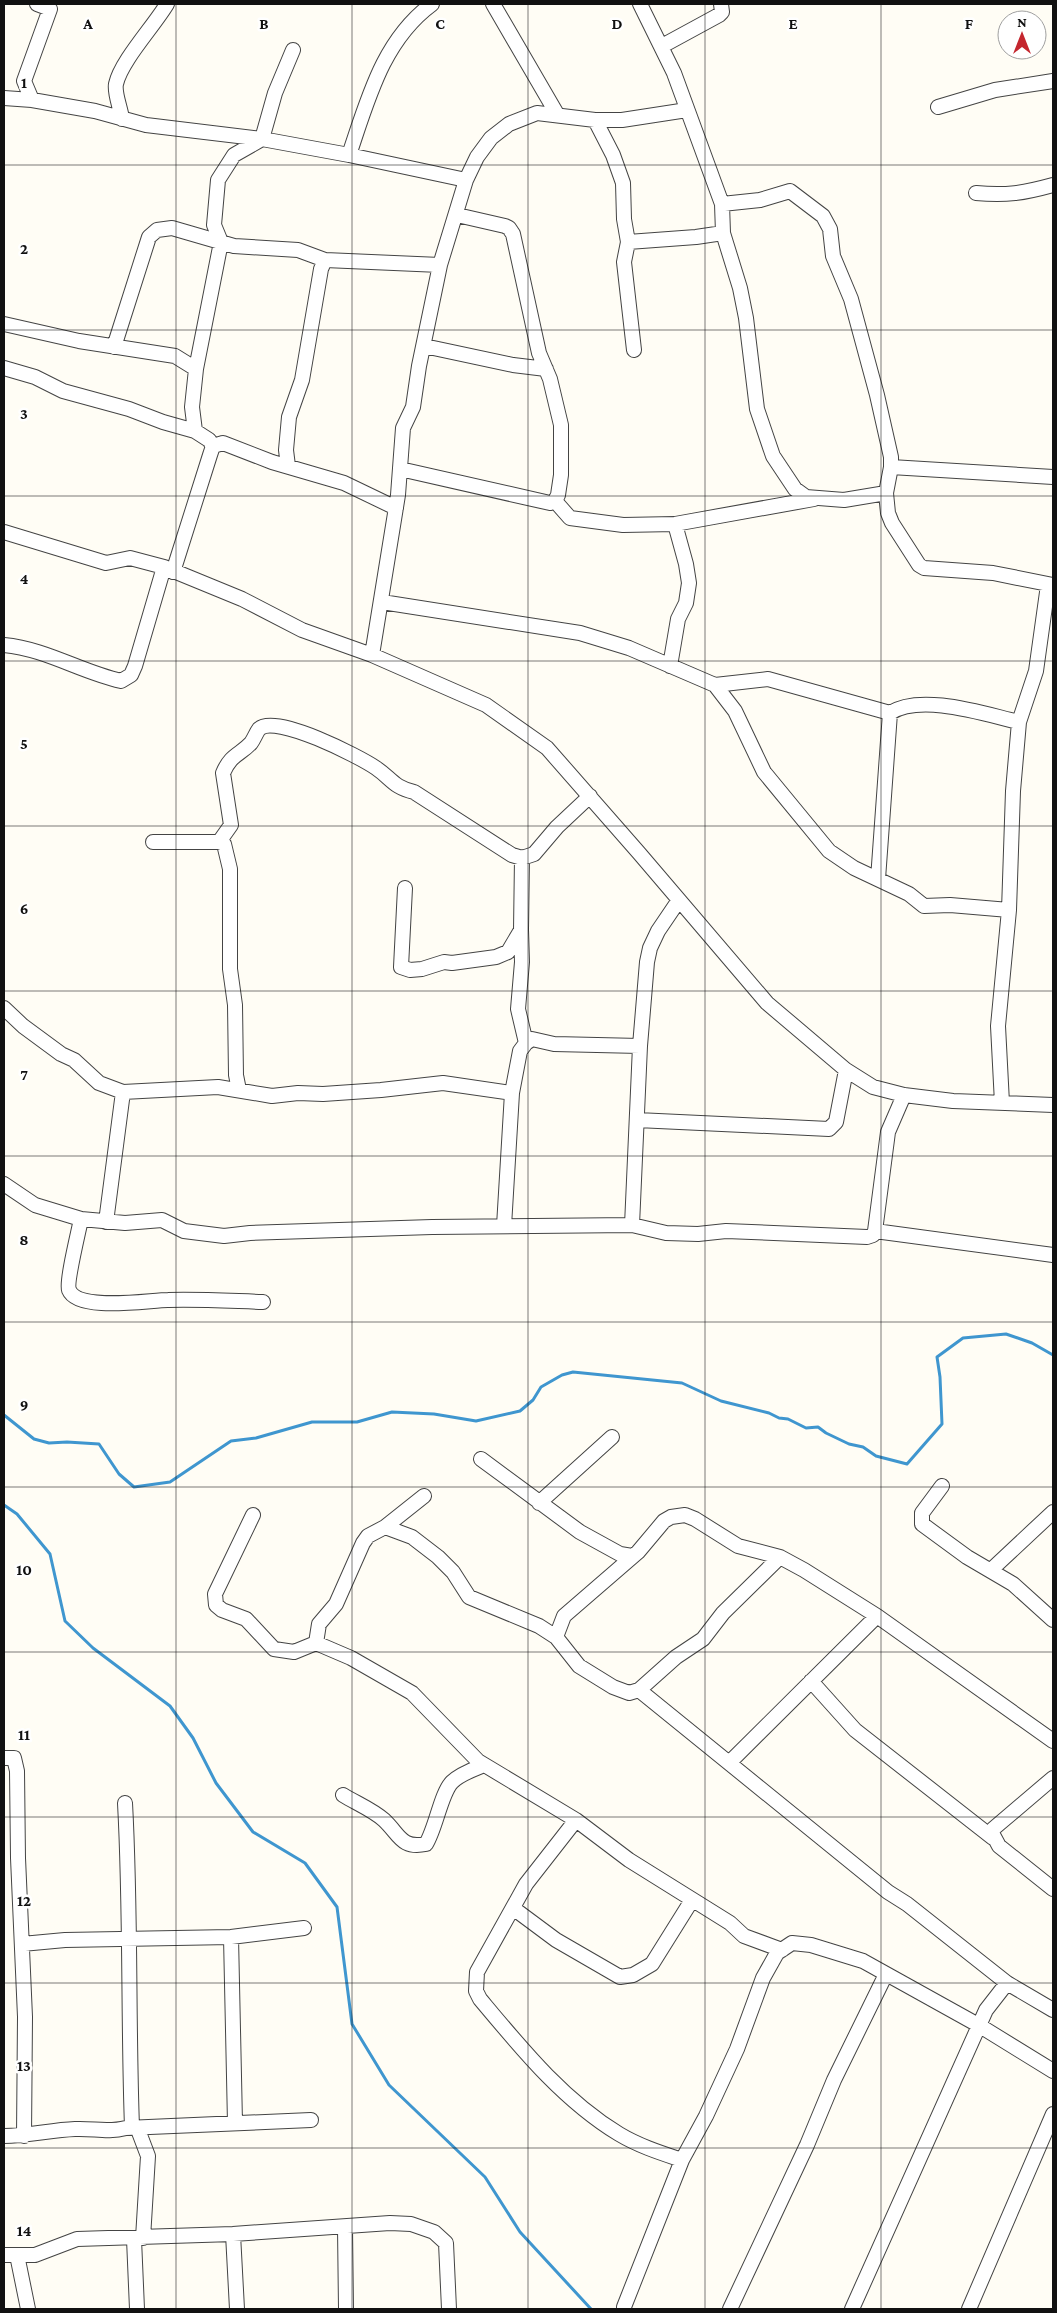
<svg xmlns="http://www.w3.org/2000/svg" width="1057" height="2313" viewBox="0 0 1057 2313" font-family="'Crimson Pro',serif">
  <rect width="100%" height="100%" fill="#fffdf5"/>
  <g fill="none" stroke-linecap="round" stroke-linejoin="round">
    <!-- stream -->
    <path stroke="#3f96cf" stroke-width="3" d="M4,1415L34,1439L49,1443L67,1442L99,1444L119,1474L134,1487L170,1482L231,1441L256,1438L312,1422H357L392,1412L434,1414L476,1421L520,1411L533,1400L541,1387L562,1375L573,1372L682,1383L721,1401L769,1413L779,1418L788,1419L806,1428L818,1427L826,1433L849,1444L863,1447L876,1456L907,1464L942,1424L940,1377L937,1357L963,1338L1006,1334L1032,1343L1053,1355
      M4,1505L17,1514L50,1554L65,1621L93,1648L170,1706L193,1738L216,1783L253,1832L305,1863L337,1907L352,2024L389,2085L485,2177L520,2232L591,2309"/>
    <defs>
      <path id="minor" d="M493,4L557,114
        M640,4L674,73L722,204L723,233L740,288L746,318L757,409L773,456L795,489L806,497L844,500L886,493
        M662,46L719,15L722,12L721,4
        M4,98L32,100L95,111L146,125L262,139L349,155L466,180
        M32,100L24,81L50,9L37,4
        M938,107L995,90L1053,81
        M122,119C121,109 114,93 116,84C121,61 154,26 167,4
        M595,120L613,155L623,183L624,219L628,242
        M349,155C368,99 383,40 432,4
        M976,193C1006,196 1024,193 1053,185
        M722,204L760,200L790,191L823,216L830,229L833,256L851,299L877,395L891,457V467L886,493L888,513L892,523L919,565L924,568L993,573L1053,585
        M4,324L79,341L175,356L196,369L192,407L195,431
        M424,346L513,365L546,369
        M114,347L149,237L157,230L172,228L234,246L298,250L325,260L440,265
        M634,350L624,262L628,242L696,237L723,233
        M4,368L35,377L63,391L129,409L163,422L195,431L209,440L213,446
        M196,369L221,242L214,225L218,180L234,155L262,139L275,93L293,50
        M288,466L286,450L289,417L302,380L321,269L325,260
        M891,467L1053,477
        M400,469L550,503L555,501L558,495L561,475V425L550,379L539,353L513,234L509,228L505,226L457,215
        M555,501L570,518L623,525L675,524L814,499
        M4,532L106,563L130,558L164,567L242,599L302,630L372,655L486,705L547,748L639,853L767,1003L846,1070L873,1087L904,1095L953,1101L1053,1105
        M173,572L210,455L213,446L223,443L272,462L344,483L396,508
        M382,602L580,633L629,648L715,685L735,711L764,772L829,851L854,868L909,894L924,906L950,905L1009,910
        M4,645C46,649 81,672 121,681L131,675L135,666L164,567
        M372,655L398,495L403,428L413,407L419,366L440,265L466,180L477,157L491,138L509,124L537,113L595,120H622L687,110
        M670,666L678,619L686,603L689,583L686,564L675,524
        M715,685L768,679L890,713C921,693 984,714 1019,722
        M153,842H219L224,844L230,869V969L235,1005L236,1075L239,1090
        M219,842L231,825L223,773C231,754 240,755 251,743C254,739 256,733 259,729C275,713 360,757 376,768C392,779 393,787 414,792L512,855L522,858L534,854L557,827L590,796
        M878,879L890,713
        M405,888L401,967L410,970L422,969L444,962L452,963L496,957L508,952L521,930L522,858
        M521,930L522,962L518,1009L526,1043
        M4,1008L23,1026L61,1054L74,1060L99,1083L123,1092L218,1087L272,1096L298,1093L323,1094L381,1090L443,1083L512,1093
        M1002,1103L998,1026L1009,910L1013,791L1019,722L1036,671L1048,585
        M637,1120L829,1129L836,1122L846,1070
        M4,1184L35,1205L81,1219L125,1223L162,1220L184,1231L224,1236L250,1233L432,1227L632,1225L666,1233L698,1234L726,1231L867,1237L873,1235L875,1231L888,1132L904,1095
        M81,1219C79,1230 66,1282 69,1290C78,1312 149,1300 168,1300C199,1299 231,1301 263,1302
        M106,1222L123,1092
        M632,1225L640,1046L647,962L650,948L658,931L679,900
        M504,1226L512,1093L520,1051L526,1043L532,1039L554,1044L640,1046
        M875,1231L1053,1255
        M481,1459L580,1532L620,1554L632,1556
        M942,1486L922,1513V1524L967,1557L1013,1584L1053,1620
        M424,1496L385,1527L368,1536L363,1543L336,1604L319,1624L316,1643L351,1658L412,1693L478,1761L576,1820L526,1884L477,1972L476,1991L480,1999C521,2048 563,2100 619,2134C639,2146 661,2153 682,2160L706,2116L737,2049L763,1978L777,1953L792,1943L811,1945L863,1961L980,2026L1053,2071
        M539,1503L612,1437
        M253,1515L215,1594L216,1605L222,1610L246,1619L274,1649L294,1652L316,1643
        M385,1527L412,1537L438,1557L453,1572L469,1597L539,1626L556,1637L579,1666L613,1687L629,1693L639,1690L676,1657L703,1639L723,1613L780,1557
        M991,1570L1053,1512
        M556,1637L564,1616L638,1552L664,1521L671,1517L685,1515L695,1519L738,1546L780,1557L804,1570L877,1616L1053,1741
        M811,1681L855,1730L993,1838
        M639,1690L888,1892L907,1904L1007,1983L1053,2010
        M4,1758H14L17,1771L18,1858L25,2017L24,2136
        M729,1763L877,1616
        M1053,1778L993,1829L992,1833L999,1846L1053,1889
        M343,1795C356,1803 373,1810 384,1820C400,1835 401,1849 426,1844C436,1828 441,1793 452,1782C460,1774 474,1769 484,1765
        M125,1803C131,1911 128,2019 132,2127
        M576,1820L629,1860L730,1923L744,1936L782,1950
        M513,1908L556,1940L620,1977L633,1975L652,1964L692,1900
        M231,1937L235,2123
        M22,1944L65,1940L231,1937L304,1928
        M137,2127L148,2156L143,2238
        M4,2136C28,2136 51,2130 75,2129C94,2128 107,2133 126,2128L311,2120
        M345,2228L346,2309
        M233,2234L237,2309
        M134,2239L137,2309
        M4,2255H35L77,2239L233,2234L390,2223L411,2224L434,2232L446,2243L449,2309
        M17,2255L28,2309
        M624,2307L682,2160
        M730,2309L807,2145L834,2080L886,1974
        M852,2309L986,2010L1007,1983
        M969,2309L1053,2114"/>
    </defs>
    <!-- minor casing -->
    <use href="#minor" stroke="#444" stroke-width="16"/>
    <!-- minor -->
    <use href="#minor" stroke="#fff" stroke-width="14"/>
  </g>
  <!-- grid -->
  <path fill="none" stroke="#111" stroke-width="1" stroke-opacity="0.55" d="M176,4V2309M352,4V2309M528,4V2309M705,4V2309M881,4V2309M4,165H1053M4,330H1053M4,496H1053M4,661H1053M4,826H1053M4,991H1053M4,1156H1053M4,1322H1053M4,1487H1053M4,1652H1053M4,1817H1053M4,1983H1053M4,2148H1053"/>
  <g font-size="16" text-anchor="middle" font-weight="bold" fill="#111" stroke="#fff" stroke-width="5" stroke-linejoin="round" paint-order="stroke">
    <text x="88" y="29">A</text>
    <text x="264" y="29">B</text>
    <text x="440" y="29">C</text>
    <text x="617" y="29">D</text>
    <text x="793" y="29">E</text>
    <text x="969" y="29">F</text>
    <text x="24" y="88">1</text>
    <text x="24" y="254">2</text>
    <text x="24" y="419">3</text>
    <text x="24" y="584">4</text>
    <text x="24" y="749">5</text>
    <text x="24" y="914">6</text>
    <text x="24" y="1080">7</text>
    <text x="24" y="1245">8</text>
    <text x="24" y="1410">9</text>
    <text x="24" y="1575">10</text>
    <text x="24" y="1740">11</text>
    <text x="24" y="1906">12</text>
    <text x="24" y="2071">13</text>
    <text x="24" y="2236">14</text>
  </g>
  <!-- border -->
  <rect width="1057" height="2313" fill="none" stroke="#111111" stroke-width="10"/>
  <!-- north arrow -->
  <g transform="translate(1022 35)"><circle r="24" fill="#ffffff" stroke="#a0a0a0"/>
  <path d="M0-4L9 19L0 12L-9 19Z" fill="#c4262e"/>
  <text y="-8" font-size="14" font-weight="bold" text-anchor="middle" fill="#111111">N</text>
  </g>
</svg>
